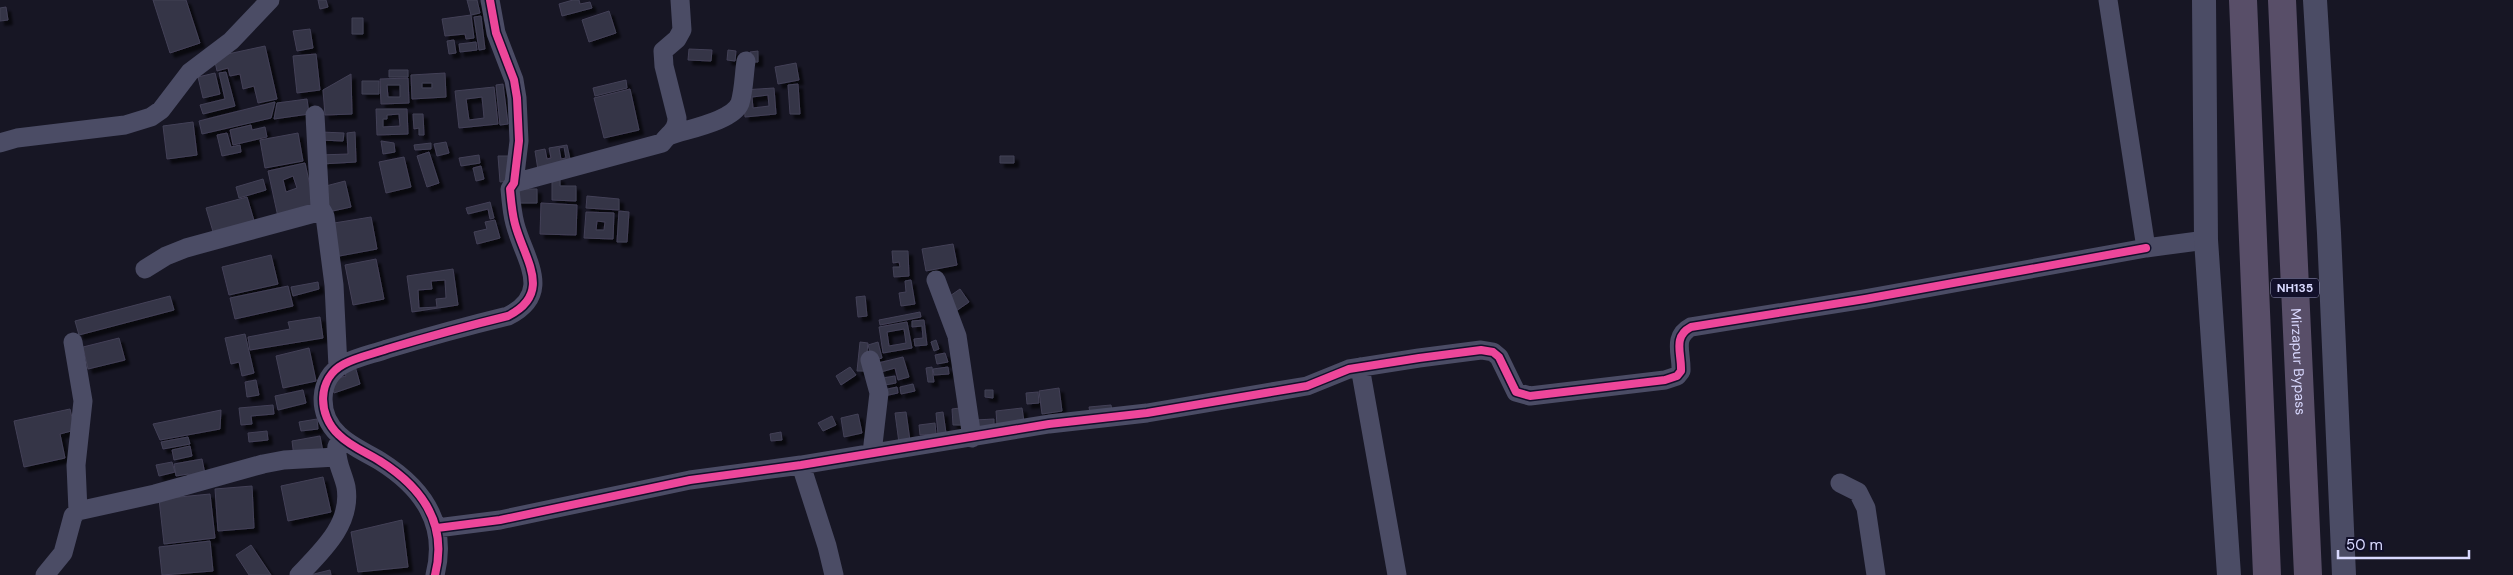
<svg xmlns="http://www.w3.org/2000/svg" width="2513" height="575" viewBox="0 0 2513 575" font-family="'DM Sans',sans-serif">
  <defs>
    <filter id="shadow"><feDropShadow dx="4.5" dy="4.5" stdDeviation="1" flood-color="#0009"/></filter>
  </defs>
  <rect width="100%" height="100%" fill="#171624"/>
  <!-- building -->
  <path fill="#353446" stroke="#434157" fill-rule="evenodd" filter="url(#shadow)" d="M153,0H186L200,43L170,53Z
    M318,0H326L328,7L320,9Z
    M467,0H477L480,13L471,15Z
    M573,0H579L580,4L590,2L592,8L562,16L559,4Z
    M6,7L8,20L0,21V8Z
    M609,11L616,33L589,42L582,20Z
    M471,15L474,38L466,39L465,34L445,36L442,19Z
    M481,16L485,49L479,50L474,17Z
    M352,18H363V34H352Z
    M310,29L313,48L297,51L293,31Z
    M454,40L456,53L449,54L447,41Z
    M476,42L477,50L460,52L459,44Z
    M265,46L277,99L258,103L254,86L243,89L240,74L230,76L228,68L217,71L214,57Z
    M689,49L712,50L711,61L688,60Z
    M728,50L736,51L735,61L727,60Z
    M758,51V62H750V52Z
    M316,54L320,90L297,93L293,56Z
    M796,63L799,80L778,84L775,67Z
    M389,70H408V77H389Z
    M226,72L235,106L203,114L200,105L225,99L219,73Z
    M215,73L220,94L203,98L198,77Z
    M445,73L446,97L412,99L411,75ZM422,83H432V88H422Z
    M351,74L352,114L325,115L323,90Z
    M408,78L409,103L381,104L380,79ZM387,85H400V97H388Z
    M626,80L627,88L595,96L593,88Z
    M362,81H379V94H362Z
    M503,84L508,124L500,125L496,85Z
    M798,84L800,114H790L788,85Z
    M494,87L498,124L459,128L455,91ZM482,97L484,118L469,120L466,99Z
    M774,88L776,114L745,117L743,90ZM768,95L769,106L753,108L752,97Z
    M630,89L639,130L604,138L594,98Z
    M307,99L309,114L274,119L277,103Z
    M275,102L271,118L202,134L199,121Z
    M376,109H407L408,134L377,135ZM399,114L400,126L383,127V119H387V115Z
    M413,114H423L424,135H419V128L414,129Z
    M193,122L197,155L167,159L163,126Z
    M251,125L252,130L265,127L267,137L233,145L230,130Z
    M321,132L344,133L343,141L320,140Z
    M355,132L356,162L321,164L320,155L348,154L347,133Z
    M227,133L231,147L240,145L241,152L222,156L217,135Z
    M298,133L303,161L265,168L260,140Z
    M381,141L394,143L395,152L383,154Z
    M446,142L449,153L437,156L434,144Z
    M431,143V149L415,150L414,145Z
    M567,145L571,164L538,170L535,151L545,149L547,159L551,158L549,148ZM564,147L566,158L561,159L559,148Z
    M429,152L439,183L427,187L417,156Z
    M479,155L480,163L461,166L459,158Z
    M498,156H511L512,181L500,182Z
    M1000,156H1014V163H1000Z
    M404,157L411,187L386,193L379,162Z
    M305,163L315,208L278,217L268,171ZM293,176L297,188L286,192L283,180Z
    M481,166L484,179L476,181L473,168Z
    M552,177L560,178V186H576V201L552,200Z
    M263,179L266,190L239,198L236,187Z
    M345,181L351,207L328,212L322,187Z
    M514,189H537V203H514Z
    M587,196L619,199V210L586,208Z
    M247,197L255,224L214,235L206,208Z
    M490,202L494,218L490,219L488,209L468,214L466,208Z
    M541,203L577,205L576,235L540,234Z
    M619,211L629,212L627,242H617Z
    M586,212L614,213L613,239L584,238ZM597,221L605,222L604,230H596Z
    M371,217L377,249L334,257L328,224Z
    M495,220L500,238L477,244L474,232L487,229L485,222Z
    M953,244L957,265L926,271L922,249Z
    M892,251H908L909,276L894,277L893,267H900L899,262L893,263Z
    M271,255L278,284L229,295L222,267Z
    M376,259L384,299L353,305L345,265Z
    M453,269L458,305L412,312L407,276ZM445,280L446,298L436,299L437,307L419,308L418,290L432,289L431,281Z
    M911,280L915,304L901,306L899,293L906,292L905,281Z
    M318,282L319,289L293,296L291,287Z
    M288,286L293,306L235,319L230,298Z
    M960,289L969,302L956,311L947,298Z
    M170,296L174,310L79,335L75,321Z
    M865,296L867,316L858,317L856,297Z
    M920,312L921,317L880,325L879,320Z
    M320,317L323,338L250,350L248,337L290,329L288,322Z
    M924,320L927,345L915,346L914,339L923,338L922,326L912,327V321Z
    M907,322L912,348L883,353L879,327ZM904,329L906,343L889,346L887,332Z
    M245,334L254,373L242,376L239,362L231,364L225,338Z
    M119,338L125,360L88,369L83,347Z
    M936,340L939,349L934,351L931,342Z
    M860,342L868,343L865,371H857Z
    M878,342L882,358L873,361L868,345Z
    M309,348L316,381L283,388L276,356Z
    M945,353L948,362L937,364L935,355Z
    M903,357L909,377L898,380L895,368L881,372L878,363Z
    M355,366L360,384L334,393L330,380L346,376L344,369Z
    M850,367L856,375L841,385L836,376Z
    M932,367L934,382H928L926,368Z
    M948,367L949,374L934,375L933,369Z
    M895,376L896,383L885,385L883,378Z
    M256,380L259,395L247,397L245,382Z
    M913,384L915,391L901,394L900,387Z
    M897,387L898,393L884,396L883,390Z
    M1059,388L1062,411L1042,414L1039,391Z
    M303,390L306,403L278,410L275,396Z
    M985,390H993V398L985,397Z
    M1038,392L1039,403L1027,404L1026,393Z
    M273,405L274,414L251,416L252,424L241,425L239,408Z
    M1111,405L1112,411L1090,413L1089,407Z
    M960,408L962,425H953L952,409Z
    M1022,408L1024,422L997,425L996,411Z
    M70,409L75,430L60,434L65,458L24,467L14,421Z
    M221,410L220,429L160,440L153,424Z
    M906,412L910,441L899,443L895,413Z
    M943,412L946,433L938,434L936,413Z
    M858,414L862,433L844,437L841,418Z
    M832,416L836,425L823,431L818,423Z
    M317,419L318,429L301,431L299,422Z
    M994,419V427L976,428L975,420Z
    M935,423L936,434L920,435L919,425Z
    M267,431L268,440L249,442L248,433Z
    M781,432L782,440L771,441L770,434Z
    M320,436L323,452L294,457L292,441Z
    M188,437L190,444L163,449L161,442Z
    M190,446L192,456L174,460L172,450Z
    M202,459L206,479L189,482L188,474L176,476L174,464Z
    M172,462L175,472L159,476L156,465Z
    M323,477L331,512L288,521L281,486Z
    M252,486L254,528L218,531L215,489Z
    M210,494L215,538L164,544L159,499Z
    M402,520L408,567L358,572L351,532Z
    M210,541L213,571L162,575L159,547Z
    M251,545L271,575H249L236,555Z
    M330,570L331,575H310Z"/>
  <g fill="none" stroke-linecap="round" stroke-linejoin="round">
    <!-- minor -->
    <path stroke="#4b4c65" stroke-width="19" d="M2108,0L2146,248L2206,240
      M315,115L320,207
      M671,135C688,129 733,121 740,103C744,90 744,74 746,61
      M0,143L17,138L125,125L151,117L161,110L190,72L231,41L270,0
      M514,183L662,143C669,133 677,131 677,118L664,66L663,51L677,39L682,30L680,0
      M145,269L166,256L186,248L318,212L320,207L325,216L334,285L338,367
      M936,280L957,336L972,438
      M73,342L83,401L76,465L78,511
      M870,360L879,393L872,453
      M1360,367L1397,575
      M801,465L827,546L834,575
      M1840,483L1858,492L1866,508L1876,575
      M437,528L500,520L690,480L801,465L1049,424L1147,413L1307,386L1349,369L1419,358L1481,350L1493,352L1499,357L1516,392L1530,396L1665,380L1677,376L1681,371C1682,354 1672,337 1691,327L1865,299L2146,248
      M45,575L63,553L73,516L78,511L155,494L263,464L284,460L336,457
      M299,575C322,551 352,524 346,487C343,473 335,461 337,446
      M435,575C448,524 423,488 380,461C367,453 350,446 339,435C317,415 317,378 344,364C357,357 373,354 387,349C427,337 467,326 508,316C554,293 524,259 515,224C512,213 511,200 510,189L514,183L519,141L517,98L514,80L496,33L490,0"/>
    <!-- tertiary -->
    <path stroke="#4b4c65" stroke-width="24" d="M2204,0L2206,240L2229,575
      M2315,0L2329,233L2344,575"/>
    <!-- trunk -->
    <g stroke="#584e68" stroke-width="28">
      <path d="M2243,0L2267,575"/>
      <path id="s1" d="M2282,0L2308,575"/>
    </g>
    <defs>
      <path id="cycleway" d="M437,528L500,520L690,480L801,465L1049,424L1147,413L1307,386L1349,369L1419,358L1481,350L1493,352L1499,357L1516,392L1530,396L1665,380L1677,376L1681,371C1682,354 1672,337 1691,327L1865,299L2146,248
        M435,575C448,524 423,488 380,461C367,453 350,446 339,435C317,415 317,378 344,364C357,357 373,354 387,349C427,337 467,326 508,316C554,293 524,259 515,224C512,213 511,200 510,189L514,183L519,141L517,98L514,80L496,33L490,0"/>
    </defs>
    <!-- cycleway casing -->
    <use href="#cycleway" stroke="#12102a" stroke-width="11"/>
    <!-- cycleway -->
    <use href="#cycleway" stroke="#ed469a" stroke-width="8"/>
  </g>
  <g text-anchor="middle" stroke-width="4" stroke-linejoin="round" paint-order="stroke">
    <!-- shield labels -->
    <rect fill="#12102a" stroke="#9d9dbf" stroke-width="1" x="2271" y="278.5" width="48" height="19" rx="4"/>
    <g font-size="12" font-weight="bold" fill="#d9d9ff">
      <text x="2295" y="292">NH135</text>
    </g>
    <!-- street labels -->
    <g font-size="14" fill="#d9d9ff" stroke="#12102a">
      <text dy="5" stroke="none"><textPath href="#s1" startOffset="362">Mirzapur Bypass</textPath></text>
    </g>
  </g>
  <!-- scale -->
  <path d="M2338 550v8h131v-8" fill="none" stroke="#d9d9ff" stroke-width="2.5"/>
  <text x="2346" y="550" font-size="15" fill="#d9d9ff" stroke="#12102a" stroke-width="4" paint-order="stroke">50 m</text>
</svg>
